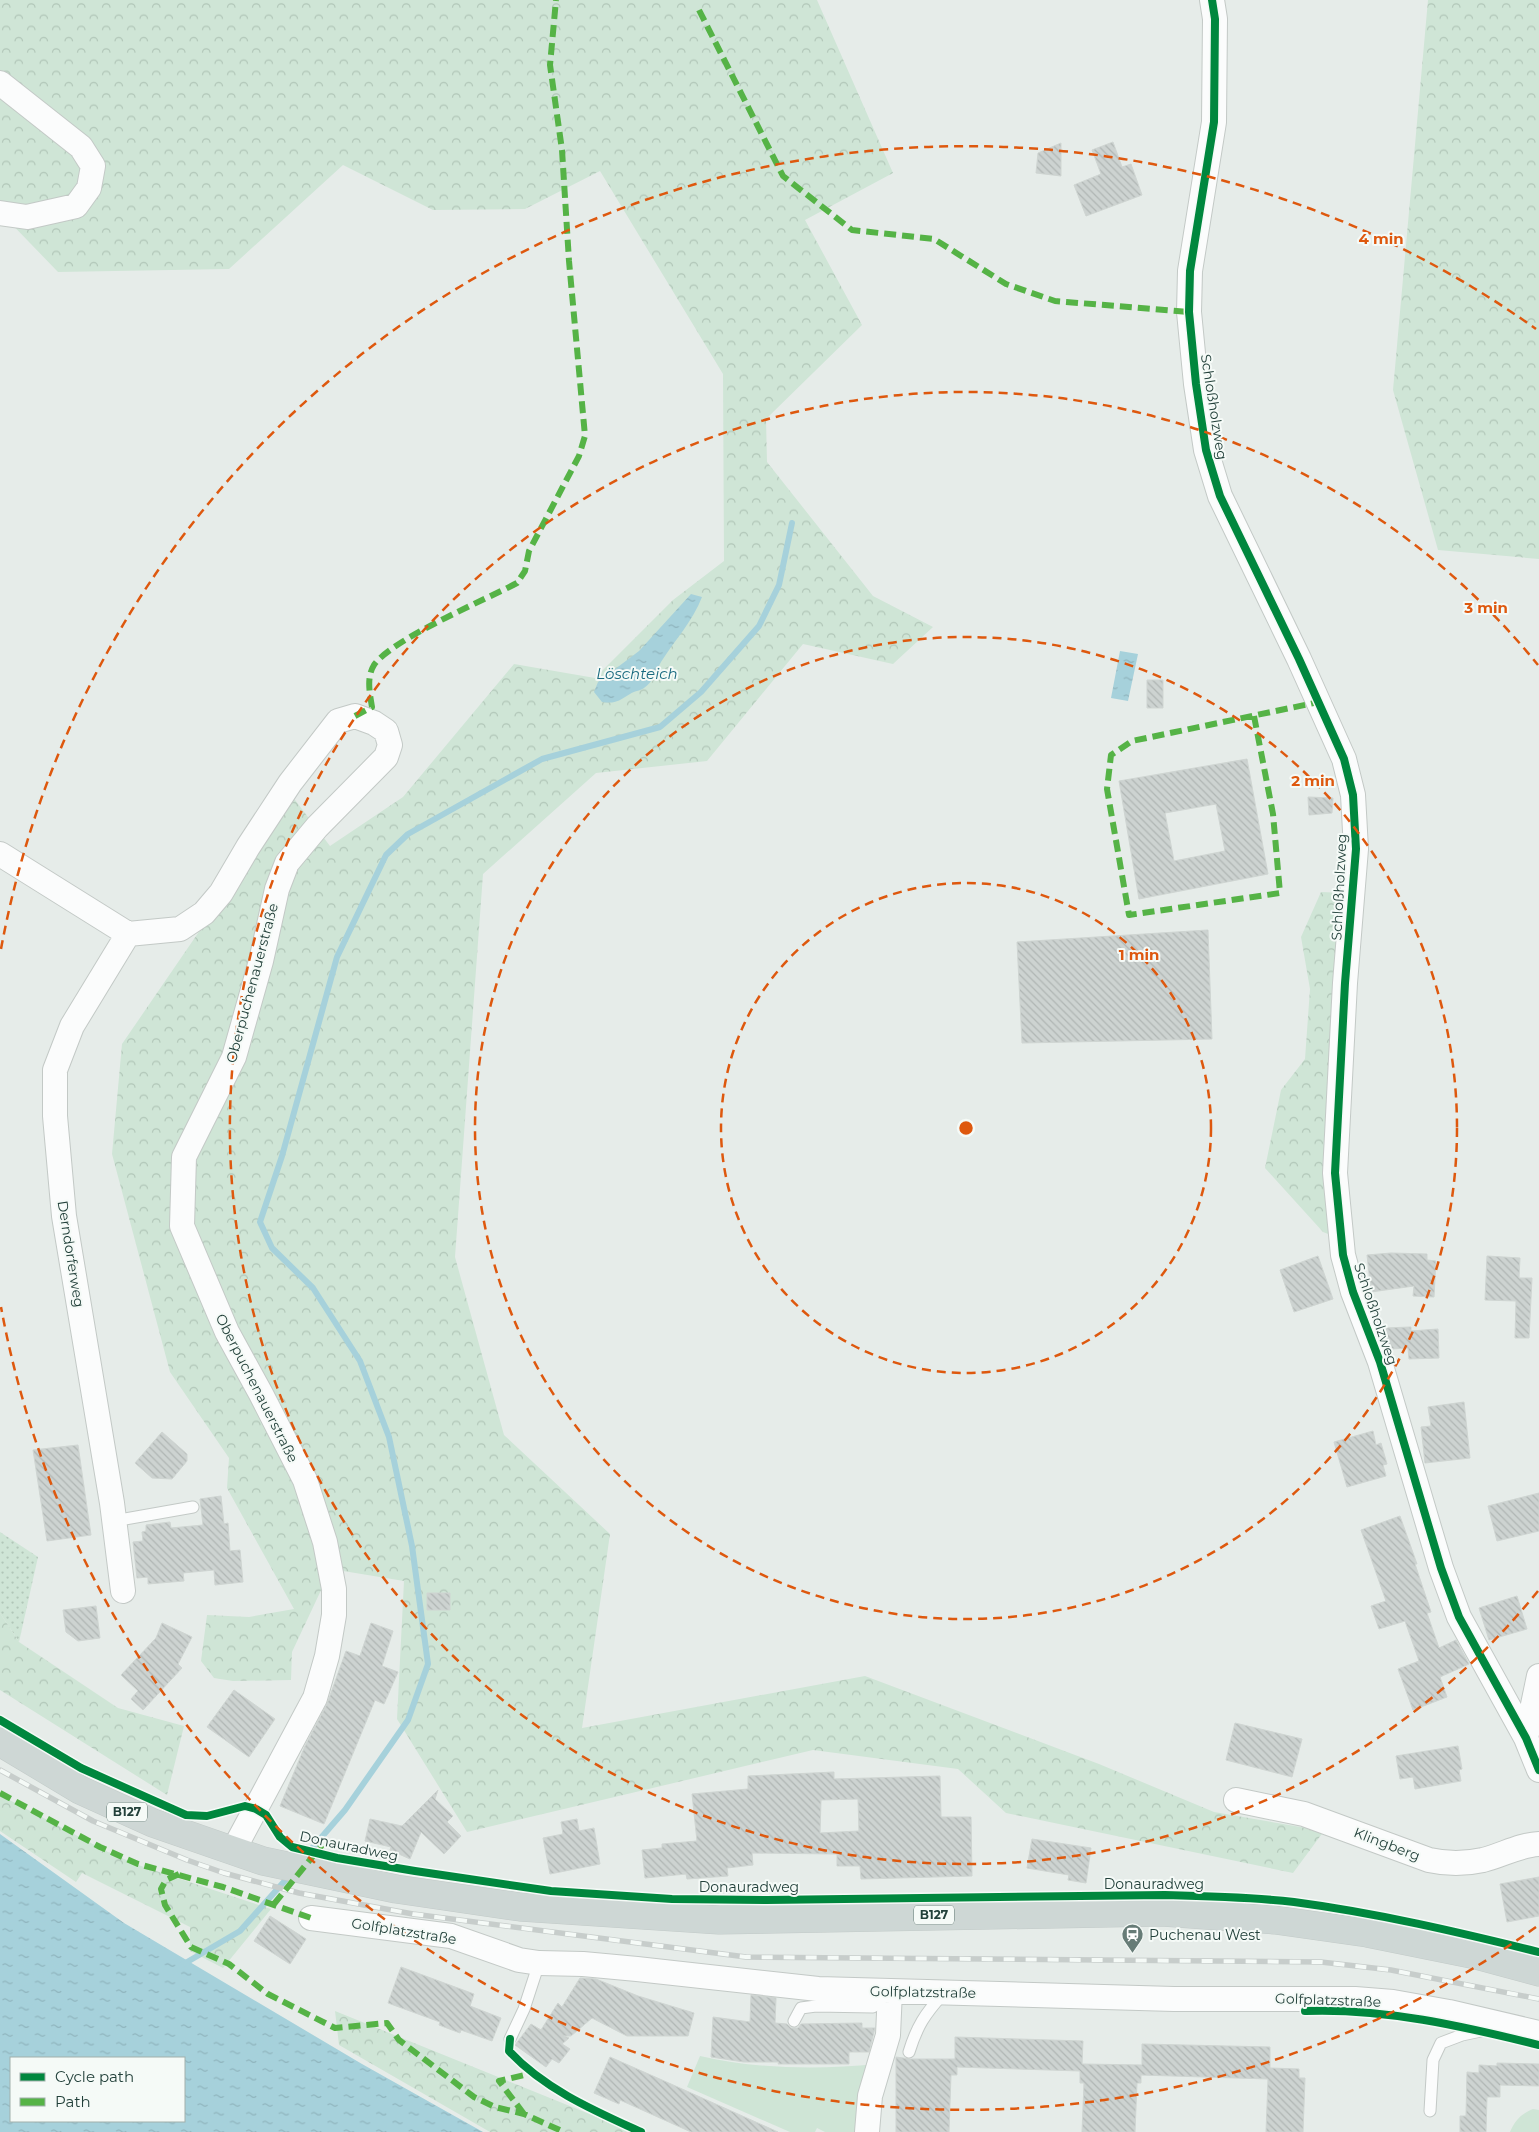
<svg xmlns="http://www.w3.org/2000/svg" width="1539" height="2132" viewBox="0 0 1539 2132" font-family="Montserrat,sans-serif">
  <defs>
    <pattern id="grass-dots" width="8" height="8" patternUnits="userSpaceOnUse" patternTransform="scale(1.25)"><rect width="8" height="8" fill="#cfe5d6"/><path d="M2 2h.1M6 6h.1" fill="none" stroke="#b1c6b8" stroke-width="1.8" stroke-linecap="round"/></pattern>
    <pattern id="forest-crowns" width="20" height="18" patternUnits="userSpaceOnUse" patternTransform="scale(1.25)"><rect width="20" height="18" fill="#cfe5d6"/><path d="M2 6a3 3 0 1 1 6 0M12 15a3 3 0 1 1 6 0" fill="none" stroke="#b1c6b8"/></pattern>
    <pattern id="water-ripples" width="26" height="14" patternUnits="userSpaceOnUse" patternTransform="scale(1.25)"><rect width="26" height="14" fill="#a6d1db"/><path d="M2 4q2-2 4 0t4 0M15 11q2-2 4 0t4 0" fill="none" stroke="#8fb4bd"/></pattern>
    <pattern id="building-back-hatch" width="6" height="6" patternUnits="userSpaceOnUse" patternTransform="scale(1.25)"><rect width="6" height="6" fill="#cdd3d1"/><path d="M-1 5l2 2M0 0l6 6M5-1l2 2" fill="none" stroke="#b0b6b4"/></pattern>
  </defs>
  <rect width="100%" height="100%" fill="#e6ece9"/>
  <!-- grass -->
  <path fill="url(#grass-dots)" d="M0,1532L38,1557L19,1642L0,1613Z"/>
  <!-- forest -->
  <path fill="url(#forest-crowns)" d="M0,0H817L893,173L805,220L862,325L766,419L767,462L873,596L933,627L893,664L803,644L707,761L596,773L483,874L455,1257L504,1435L610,1534L582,1728L865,1676L1099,1764L1214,1812L1324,1831L1293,1873L1006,1813L958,1769L813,1750L467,1832L397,1719L404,1581L331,1569L292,1652L291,1680L233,1681L214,1678L201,1661L207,1615L249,1617L294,1609L227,1488L229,1458L170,1372L112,1154L122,1044L292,796L330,846L403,797L514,664L595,678L673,600L724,561L723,374L600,171L525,209L433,210L343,165L229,269L58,272L0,212Z
    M1428,0H1539V559L1438,550L1393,390Z
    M1321,892L1345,893L1336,1237L1323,1232L1265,1168L1281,1090L1305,1059L1310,989L1301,937Z
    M0,1613L19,1642L118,1708L184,1726L167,1795L0,1690Z
    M0,1795L108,1852L138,1865L271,1909L223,1968L190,1951V1927L82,1873L76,1882L0,1831Z
    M335,2011L592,2115L629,2132H490L339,2045Z"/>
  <!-- green -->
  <path fill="#cfe5d6" d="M700,2056C755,2069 820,2070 876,2064L861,2132H825L817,2128L815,2132H790L687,2087Z
    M1533,2109L1539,2110V2132H1510C1515,2120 1521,2114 1533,2109Z"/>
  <!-- water -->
  <path fill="url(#water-ripples)" fill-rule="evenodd" d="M691,594L702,597C693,621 674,641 661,662C656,671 653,682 644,688C640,691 634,691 630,694C618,701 616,704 602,702L594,692L598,682L639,651Z
    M1120,651L1138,654L1128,701L1111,698Z
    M0,1834L124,1923L362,2064L483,2132H0ZM11,2058H184V2121H11Z"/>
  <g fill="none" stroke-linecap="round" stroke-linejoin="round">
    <!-- stream -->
    <path stroke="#a6d1db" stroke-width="6" d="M301,1861L345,1810L408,1720L428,1664L412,1546L389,1437L360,1361L313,1288L272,1248L260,1222L282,1156L337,957L386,855L408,834L542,759L660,727L701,692L759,626L779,585L792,523
      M182,1965L240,1931L290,1875"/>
  </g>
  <!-- building -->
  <path fill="url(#building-back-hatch)" stroke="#cfd5d2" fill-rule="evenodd" d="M1113,142L1122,167L1131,164L1142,195L1086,216L1074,185L1101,174L1092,150Z
    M1061,143V176L1036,173L1038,153Z
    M1147,680H1163V708H1147Z
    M1247,759L1268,874L1139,899L1119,781ZM1216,804L1225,851L1174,861L1165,813Z
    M1308,797L1333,798L1332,813L1309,815Z
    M1208,930L1212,1039L1022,1043L1017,942Z
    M1391,1253L1427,1254V1260L1436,1261L1434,1297L1413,1296L1414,1286L1371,1292L1367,1255Z
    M1318,1256L1333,1299L1294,1312L1280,1270Z
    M1487,1256L1520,1258L1519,1278H1532L1529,1338H1515L1516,1301L1485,1300Z
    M1411,1327V1331L1438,1329L1439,1358L1409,1359L1408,1348L1390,1349L1386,1339L1385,1328Z
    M1464,1402L1470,1458L1425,1463L1421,1427L1431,1426L1428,1407Z
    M1373,1431L1376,1445L1381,1443L1387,1464L1383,1465L1386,1476L1347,1487L1334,1442Z
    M162,1432L187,1454V1461L172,1479L152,1478L135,1463Z
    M78,1445L91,1535L47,1541L33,1450Z
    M1539,1493V1531L1497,1541L1488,1506Z
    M221,1496L224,1524L228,1523L230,1551L240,1550L243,1582L215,1585L214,1570L183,1573L184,1581L148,1584V1577L137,1578L133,1542L143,1541L142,1532L146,1531V1525L170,1522L171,1528L203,1525L200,1499Z
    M1400,1516L1417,1564H1415L1431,1612L1427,1613L1439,1648L1456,1640L1469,1664L1440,1677L1447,1697L1413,1710L1398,1669L1419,1661L1405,1621L1379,1629L1371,1606L1386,1601L1361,1530Z
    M427,1593H450V1610H427Z
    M1517,1596L1527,1629L1489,1640L1479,1608Z
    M96,1606L100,1638L78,1641L66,1632L63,1610Z
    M162,1623L192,1637L178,1664L182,1668L143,1710L131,1699L138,1691L121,1675L156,1638Z
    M371,1623L393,1631L382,1666L398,1672L384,1704L375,1700L324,1824L280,1806L305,1746L327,1704L346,1651L360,1656Z
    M234,1690L275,1719L249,1757L207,1727Z
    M1235,1723L1302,1739L1292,1777L1226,1760Z
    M1458,1746L1462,1769L1459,1770L1461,1781L1415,1789L1413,1777L1400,1779L1396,1756Z
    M834,1772V1779L940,1776L941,1817H971L972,1876L861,1879L860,1866H837V1854L752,1853L753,1865L727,1868L728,1876L687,1879L686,1874L645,1878L642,1850L662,1848V1844L697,1841L692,1794L748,1789V1776ZM858,1799L859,1831L820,1833L821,1800Z
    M438,1790L435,1799L453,1816L447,1822L461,1836L444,1854L421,1832L410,1859L390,1850L391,1847L365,1841L370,1819L402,1826Z
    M577,1819L579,1831L594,1828L600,1864L550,1874L543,1838L563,1834L561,1822Z
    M1032,1839L1091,1848L1086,1883L1068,1880L1069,1875L1027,1868Z
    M1539,1877V1916L1507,1922L1500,1884Z
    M270,1916L306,1939L290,1964L254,1941Z
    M401,1967L474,1994L470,2006L501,2018L492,2041L461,2030L460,2033L439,2025L440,2022L388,2003Z
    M580,1978L596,1979L638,1996L694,2013L688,2036H627L592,2018L571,2036H564L569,2038L562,2044L570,2049L559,2063L552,2059L546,2067L515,2045L531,2024L541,2030L558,2003L562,2007Z
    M751,1995L776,1998L775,2023L787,2024L791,2028H798L801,2024L862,2023V2028H875L869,2052H849V2064H778L779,2062H744L711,2057L713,2017L750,2022Z
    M955,2037L1083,2041L1082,2064L1142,2065V2044L1270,2047V2068L1299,2069V2078H1305L1303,2132H1266L1268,2079L1141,2075V2083H1137L1135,2132H1082L1084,2083H1080V2071L957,2067V2075H951L949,2132H896V2057L910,2059H955Z
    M610,2057L671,2084L778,2132H691L620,2100L619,2104L594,2093Z
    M1497,2063L1539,2064V2086L1500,2085V2097H1487L1486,2132H1460V2116H1466L1467,2072L1479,2073V2065L1497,2066Z"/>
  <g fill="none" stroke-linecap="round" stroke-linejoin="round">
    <defs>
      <path id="lane" d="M114,1521L193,1507
        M794,2021L801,2008L816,2006L873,2007L888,1993
        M510,2039L524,2009L539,1963
        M909,2052C917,2026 925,2014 943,1994
        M1430,2111L1433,2060L1441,2043L1462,2035L1495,2028"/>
      <path id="street" d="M1212,0L1215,19L1214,122L1190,271L1189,312L1196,384L1206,450L1220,496L1299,659L1344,759L1353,795L1356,849L1345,983L1335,1173L1343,1255L1353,1292L1380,1362L1441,1568L1459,1617L1526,1738L1539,1770
        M0,83L81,147L93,166L89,188L76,206L27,217L0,213
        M0,854L128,934L180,929L204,913L221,893L248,847L290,783L338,721L355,716L374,723L386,731L390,745L386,757L317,827L287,863L277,889L261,961L234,1057L184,1157L182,1226L227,1332L261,1394L305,1480L325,1542L334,1589V1615L327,1656L315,1698L233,1851
        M123,1591L112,1503L64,1216L55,1116V1070L72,1026L128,934
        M1526,1738L1539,1676
        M1236,1800L1304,1814L1429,1860C1447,1864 1465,1864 1483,1860C1503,1855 1519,1845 1539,1844
        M311,1918L451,1936L519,1960L539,1963L583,1964L637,1969L818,1989L1174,1999H1355L1393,2002L1449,2012L1539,2033
        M867,2132L870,2096L888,2035L890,1991"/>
      <path id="primary" d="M0,1742L80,1790L153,1823L263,1861L396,1889L520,1907L719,1920L1162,1912L1275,1920L1367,1933L1476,1955L1539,1972"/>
    </defs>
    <!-- lane casing -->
    <use href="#lane" stroke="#c3c9c6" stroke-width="13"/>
    <!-- street casing -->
    <use href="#street" stroke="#c3c9c6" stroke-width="26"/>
    <!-- primary casing -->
    <use href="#primary" stroke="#c2cac8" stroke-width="29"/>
    <!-- lane -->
    <use href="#lane" stroke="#fbfcfc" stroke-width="11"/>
    <!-- street -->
    <use href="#street" stroke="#fbfcfc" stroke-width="24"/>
    <!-- primary -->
    <use href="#primary" stroke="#ced7d5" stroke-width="28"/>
    <defs>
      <path id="rail" d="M0,1770L93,1821L187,1860L224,1873L299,1893L413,1914L746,1957L1321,1962L1391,1970L1539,1999"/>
    </defs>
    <!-- rail casing -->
    <use href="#rail" stroke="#c7cdcb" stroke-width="5.5"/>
    <!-- rail -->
    <use href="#rail" stroke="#f5faf7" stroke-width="4" stroke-dasharray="11" stroke-linecap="butt"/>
    <!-- quiet -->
    <path stroke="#55b346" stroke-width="6" stroke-dasharray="12 6" stroke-linecap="butt" d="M699,10L783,176L852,230L934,239L1006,284L1055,301L1189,312
      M355,716L372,707C370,694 366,678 374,665C392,639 485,600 517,583L525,571L529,551L579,456L585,436L569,261L562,150L550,65L556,0
      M1254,716L1273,814L1280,893L1129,915L1107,789L1111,755L1132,741L1319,702
      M0,1793L100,1847L138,1864L223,1887L311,1918
      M179,1874L166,1880L161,1889L165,1905L191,1947L229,1964L268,1994L335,2028L387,2023L399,2040L474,2097L495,2107L524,2114L564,2132
      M274,1904L322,1845
      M524,2114L499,2081L533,2073"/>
    <defs>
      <path id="cycleway" d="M1212,0L1215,19L1214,122L1190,271L1189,312L1196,384L1206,450L1220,496L1299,659L1344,759L1353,795L1356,849L1345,983L1335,1173L1343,1255L1353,1292L1380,1362L1441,1568L1459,1617L1526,1738L1539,1770
        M0,1720L81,1768L186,1815L207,1816L245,1806L256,1809L266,1815L280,1837L292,1847L337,1858L415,1871L551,1891L672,1899L767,1900L1165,1895C1208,1896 1251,1897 1294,1902C1377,1913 1458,1932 1539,1952
        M1305,2011C1384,2008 1462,2026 1539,2045
        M510,2039L509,2051C544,2089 595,2111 641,2132"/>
    </defs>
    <!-- cycleway casing -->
    <use href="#cycleway" stroke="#f5faf7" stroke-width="11"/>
    <!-- cycleway -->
    <use href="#cycleway" stroke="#00873e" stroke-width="8"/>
  </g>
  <!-- distance rings -->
  <g fill="none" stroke="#de580e" stroke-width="2.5" stroke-dasharray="9 6">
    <circle cx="966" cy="1128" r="245"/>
    <circle cx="966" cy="1128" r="491"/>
    <path d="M1538 1591A736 736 0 1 1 1538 665"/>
    <path d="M1536 1927A981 981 0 0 1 1 1307M1 949A981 981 0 0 1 1536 329"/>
  </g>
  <!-- icons -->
  <defs>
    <symbol id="station-pin" viewBox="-11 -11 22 30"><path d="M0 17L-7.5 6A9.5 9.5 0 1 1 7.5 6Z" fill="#677c77" stroke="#f5faf7"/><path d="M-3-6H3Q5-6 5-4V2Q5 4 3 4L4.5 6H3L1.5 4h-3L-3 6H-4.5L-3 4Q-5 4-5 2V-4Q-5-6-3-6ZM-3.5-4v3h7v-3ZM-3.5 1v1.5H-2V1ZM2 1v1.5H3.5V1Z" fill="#fff"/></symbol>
  </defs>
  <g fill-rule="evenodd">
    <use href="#station-pin" x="1120" y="1922" width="25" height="34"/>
  </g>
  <g text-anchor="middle" stroke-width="4" stroke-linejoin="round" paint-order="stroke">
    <!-- shield labels -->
    <g fill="#f5faf7" stroke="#617873" stroke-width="1">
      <rect x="107" y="1802.5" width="40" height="19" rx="4"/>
      <rect x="914" y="1905.5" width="40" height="19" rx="4"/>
    </g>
    <g font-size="12" font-weight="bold" fill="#22403a">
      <text x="127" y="1816">B127</text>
      <text x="934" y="1919">B127</text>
    </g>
    <!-- street labels -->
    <g font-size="14" fill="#22403a" stroke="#f5faf7">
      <text transform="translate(1214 407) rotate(81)" y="5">Schloßholzweg</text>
      <text transform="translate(1339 887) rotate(-87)" y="5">Schloßholzweg</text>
      <text transform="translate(252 983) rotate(-75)" y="5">Oberpuchenauerstraße</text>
      <text transform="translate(71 1254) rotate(81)" y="5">Derndorferweg</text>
      <text transform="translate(1376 1314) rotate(71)" y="5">Schloßholzweg</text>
      <text transform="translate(257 1388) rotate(63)" y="5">Oberpuchenauerstraße</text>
      <text transform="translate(1387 1844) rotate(21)" y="5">Klingberg</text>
      <text transform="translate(349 1846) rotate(12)" y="5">Donauradweg</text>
      <text x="1154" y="1889">Donauradweg</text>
      <text x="749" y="1892">Donauradweg</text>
      <text transform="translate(404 1931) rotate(9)" y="5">Golfplatzstraße</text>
      <text transform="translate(923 1992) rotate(1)" y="5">Golfplatzstraße</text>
      <text transform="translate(1328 2000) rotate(2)" y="5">Golfplatzstraße</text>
    </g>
    <!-- poi labels -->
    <g font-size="14" fill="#22403a" stroke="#f5faf7" text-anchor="start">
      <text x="1149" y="1940">Puchenau West</text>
    </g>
    <!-- water labels -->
    <g font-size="15" font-style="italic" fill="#196a7f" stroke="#f5faf7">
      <text x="637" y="679">Löschteich</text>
    </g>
  </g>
  <circle cx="966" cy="1128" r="8" fill="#de580e" stroke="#f5faf7" stroke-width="2.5"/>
  <g font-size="15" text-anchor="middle" font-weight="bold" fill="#de580e" stroke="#f5faf7" stroke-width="4" stroke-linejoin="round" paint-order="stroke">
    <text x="1381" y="244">4 min</text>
    <text x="1486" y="613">3 min</text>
    <text x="1313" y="786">2 min</text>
    <text x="1139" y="960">1 min</text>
  </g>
  <!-- legend -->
  <rect x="10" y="2057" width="175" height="65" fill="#f5faf7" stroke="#a1b0ab"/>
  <rect x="20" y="2073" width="25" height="8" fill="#00873e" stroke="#a1b0ab"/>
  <text x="55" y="2082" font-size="15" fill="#22403a">Cycle path</text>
  <rect x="20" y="2098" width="25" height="8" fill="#55b346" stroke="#a1b0ab"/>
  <text x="55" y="2107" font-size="15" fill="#22403a">Path</text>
</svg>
